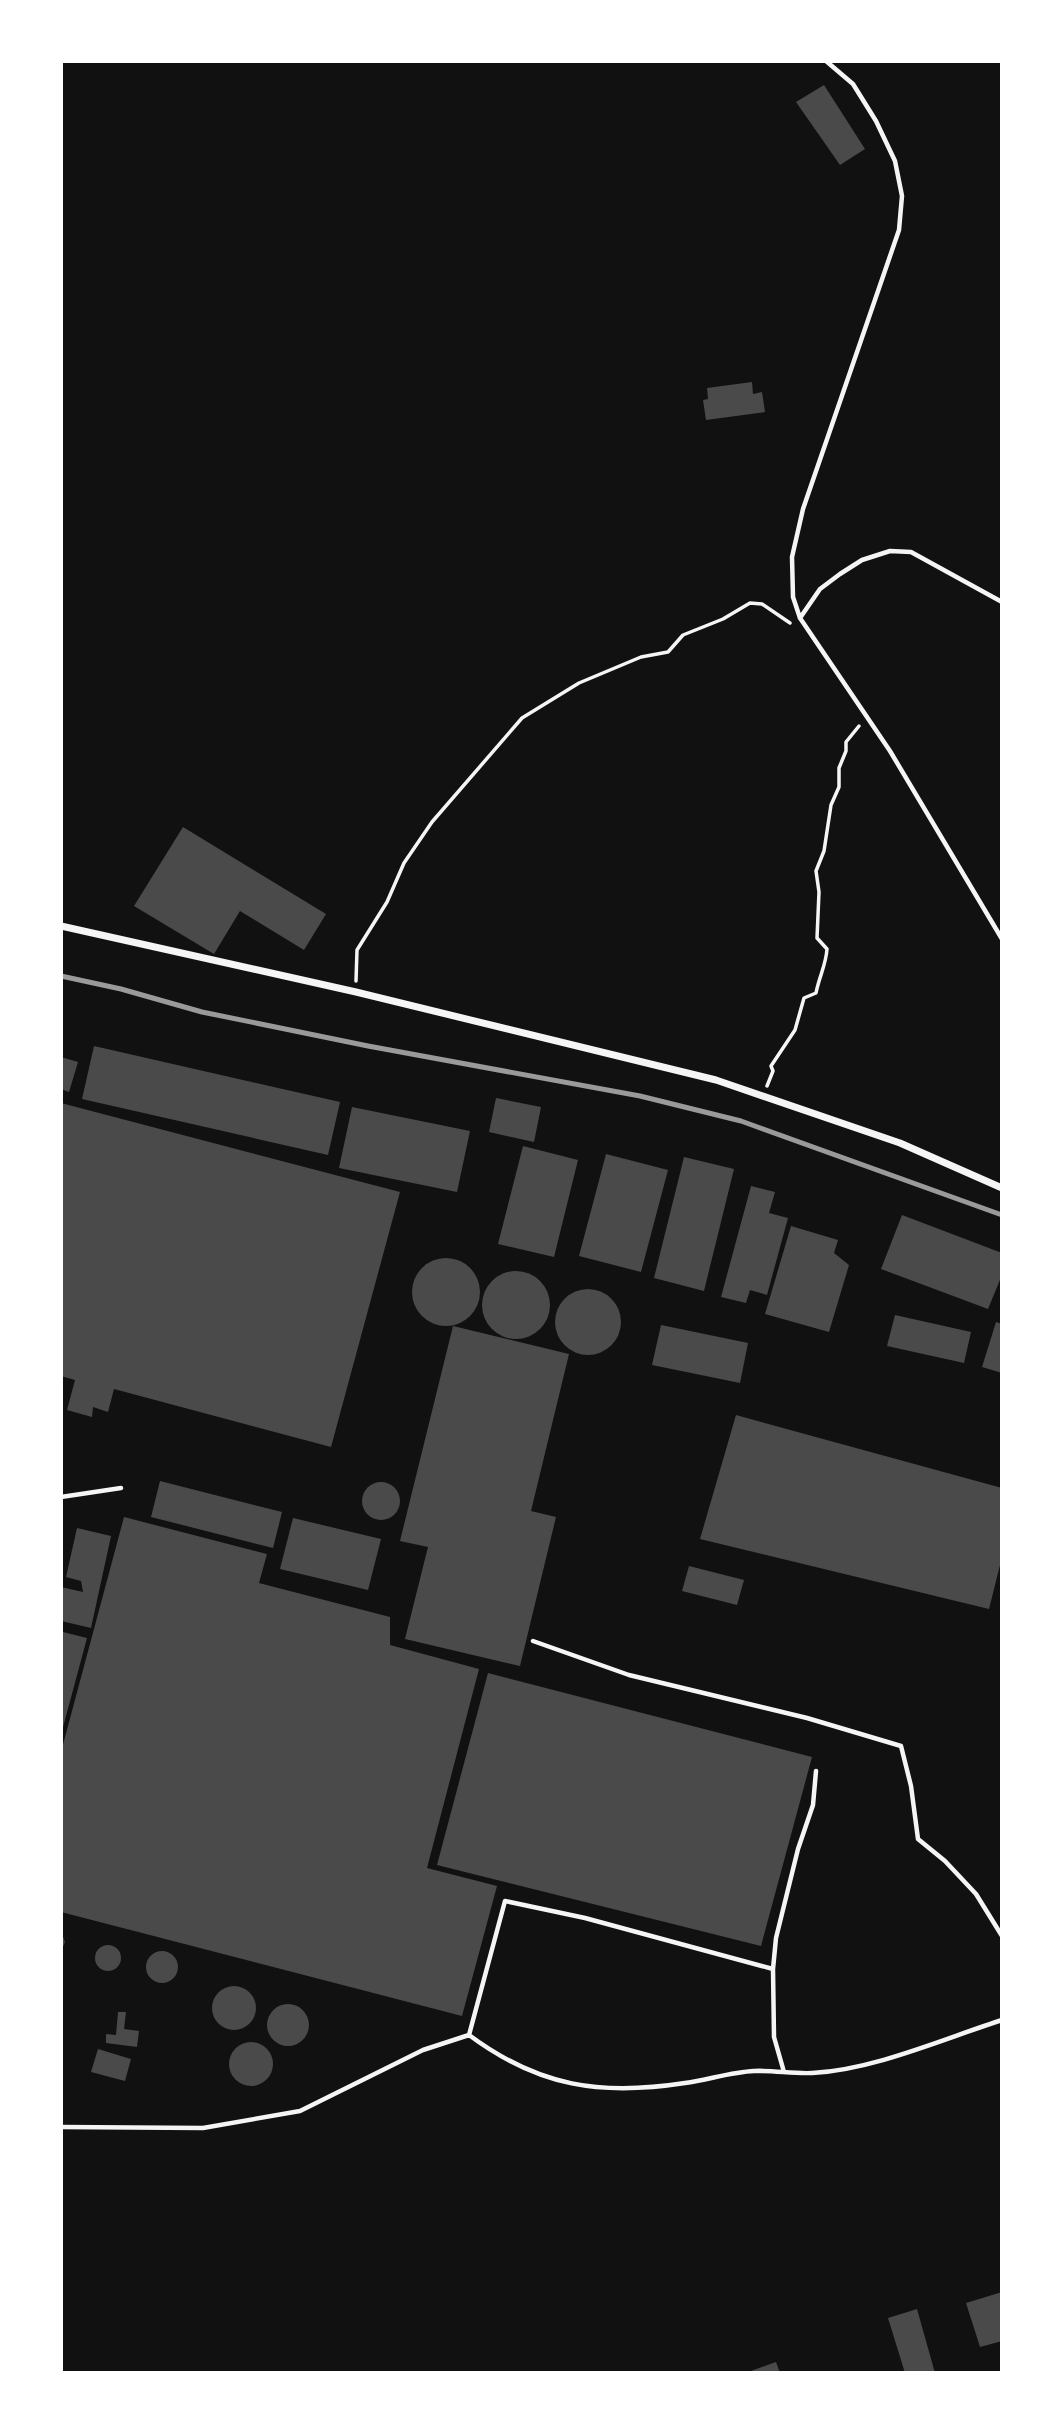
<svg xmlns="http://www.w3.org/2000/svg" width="1063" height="2434" viewBox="0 0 1063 2434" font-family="'Open Sans',sans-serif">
  <rect width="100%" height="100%" fill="#111"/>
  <!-- building -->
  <path fill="#4a4a4a" d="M824,85L865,149L840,165L796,102Z
    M752,382L753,394L762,392L765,412L706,420L703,400L708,399L707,388Z
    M183,827L326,914L304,950L240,911L214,954L134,906Z
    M94,1046L340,1102L328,1155L82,1099Z
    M61,1057L78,1062L69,1092L61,1089Z
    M496,1098L541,1107L534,1142L489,1132Z
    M61,1103L400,1192L331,1447L114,1389L108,1412L93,1407L92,1417L67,1410L75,1380L61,1376Z
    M352,1107L470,1131L457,1192L339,1168Z
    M523,1146L578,1160L554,1257L498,1244Z
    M606,1154L668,1170L641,1272L579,1256Z
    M684,1157L734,1169L704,1291L654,1278Z
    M751,1186L775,1192L769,1213L788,1218L767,1295L750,1290L746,1303L721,1297Z
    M902,1215L1002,1253V1275L988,1309L881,1269Z
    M791,1226L838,1240L834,1253L849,1265L829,1332L765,1314Z
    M412 1292a34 34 0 1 1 68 0a34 34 0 1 1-68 0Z
    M482 1305a34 34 0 1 1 68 0a34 34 0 1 1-68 0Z
    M555 1322a33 33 0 1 1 66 0a33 33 0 1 1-66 0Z
    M895,1315L971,1332L964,1363L887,1346Z
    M996,1322L1002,1324V1373L982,1367Z
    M661,1325L748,1343L740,1383L652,1365Z
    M453,1326L569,1354L531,1511L556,1517L520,1666L405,1639L428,1547L400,1541Z
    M736,1415L1002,1488V1557L989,1609L700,1539Z
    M160,1481L282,1512L273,1548L151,1517Z
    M362 1501a19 19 0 1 1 38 0a19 19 0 1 1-38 0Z
    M124,1517L267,1554L259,1583L390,1617V1645L479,1669L427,1868L497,1886L462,2016L61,1912V1752Z
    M293,1518L381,1539L368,1590L280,1569Z
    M77,1528L111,1536L91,1628L61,1621V1587L83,1592L81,1581L66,1577Z
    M689,1566L744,1580L737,1605L682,1591Z
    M63,1632L87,1638L62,1731L61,1640Z
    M488,1673L812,1757L761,1946L437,1865Z
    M61,1931L65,1942L61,1951Z
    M95 1958a13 13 0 1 1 26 0a13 13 0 1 1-26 0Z
    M146 1967a16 16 0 1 1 32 0a16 16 0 1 1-32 0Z
    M212 2008a22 22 0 1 1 44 0a22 22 0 1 1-44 0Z
    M267 2025a21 21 0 1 1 42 0a21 21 0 1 1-42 0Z
    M118,2012H126L124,2029L139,2031L137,2047L106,2043V2034L116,2035Z
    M229 2064a22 22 0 1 1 44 0a22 22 0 1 1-44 0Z
    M98,2049L131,2059L125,2081L91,2072Z
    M1002,2292V2341L980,2347L966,2303Z
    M917,2309L935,2373H905L888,2318Z
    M776,2362L780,2373H748V2372Z"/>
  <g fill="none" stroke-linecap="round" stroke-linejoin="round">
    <!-- path -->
    <path stroke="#f5f5f5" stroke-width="3.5" d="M356,981L357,950L387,902L404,863L432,822L522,718L579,683L641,657L668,652L683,635L723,619L750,603L762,604L790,623
      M767,1086L773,1071L771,1066L795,1030L804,998L816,993C819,977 826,965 827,949L817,938L819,892L816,871L824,851L831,805L839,787V768L846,751V742L859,726"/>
    <!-- service -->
    <path stroke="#f5f5f5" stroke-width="4.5" d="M826,61L853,84L876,121L895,161L902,196L899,230L803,509L792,557L793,597L800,618L890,751L1002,939
      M800,618L820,589L840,574L862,560L890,551L911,552L1002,602
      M61,1497L121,1488
      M533,1641L629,1675L807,1718L901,1746L911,1786L918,1839L945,1861L976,1894L1002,1936
      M773,1969L585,1918L505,1901L469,2035C539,2087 601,2096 685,2083C708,2080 731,2072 754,2071C773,2070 793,2074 812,2073C873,2070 943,2039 1002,2020
      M784,2072L774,2037L773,1969L776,1938L798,1849L813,1805L816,1771
      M61,2127L203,2128L300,2111L423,2050L469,2035"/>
    <!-- minor -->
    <path stroke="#f5f5f5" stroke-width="7" d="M61,926L356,992L716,1080L900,1143L1002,1188"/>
    <!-- rail -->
    <path stroke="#9a9a9a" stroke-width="5" d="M61,976L121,989L202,1012L368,1046L640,1096L741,1121L1002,1215"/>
  </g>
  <!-- border -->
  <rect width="1063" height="2434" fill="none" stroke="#ffffff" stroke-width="126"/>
</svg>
